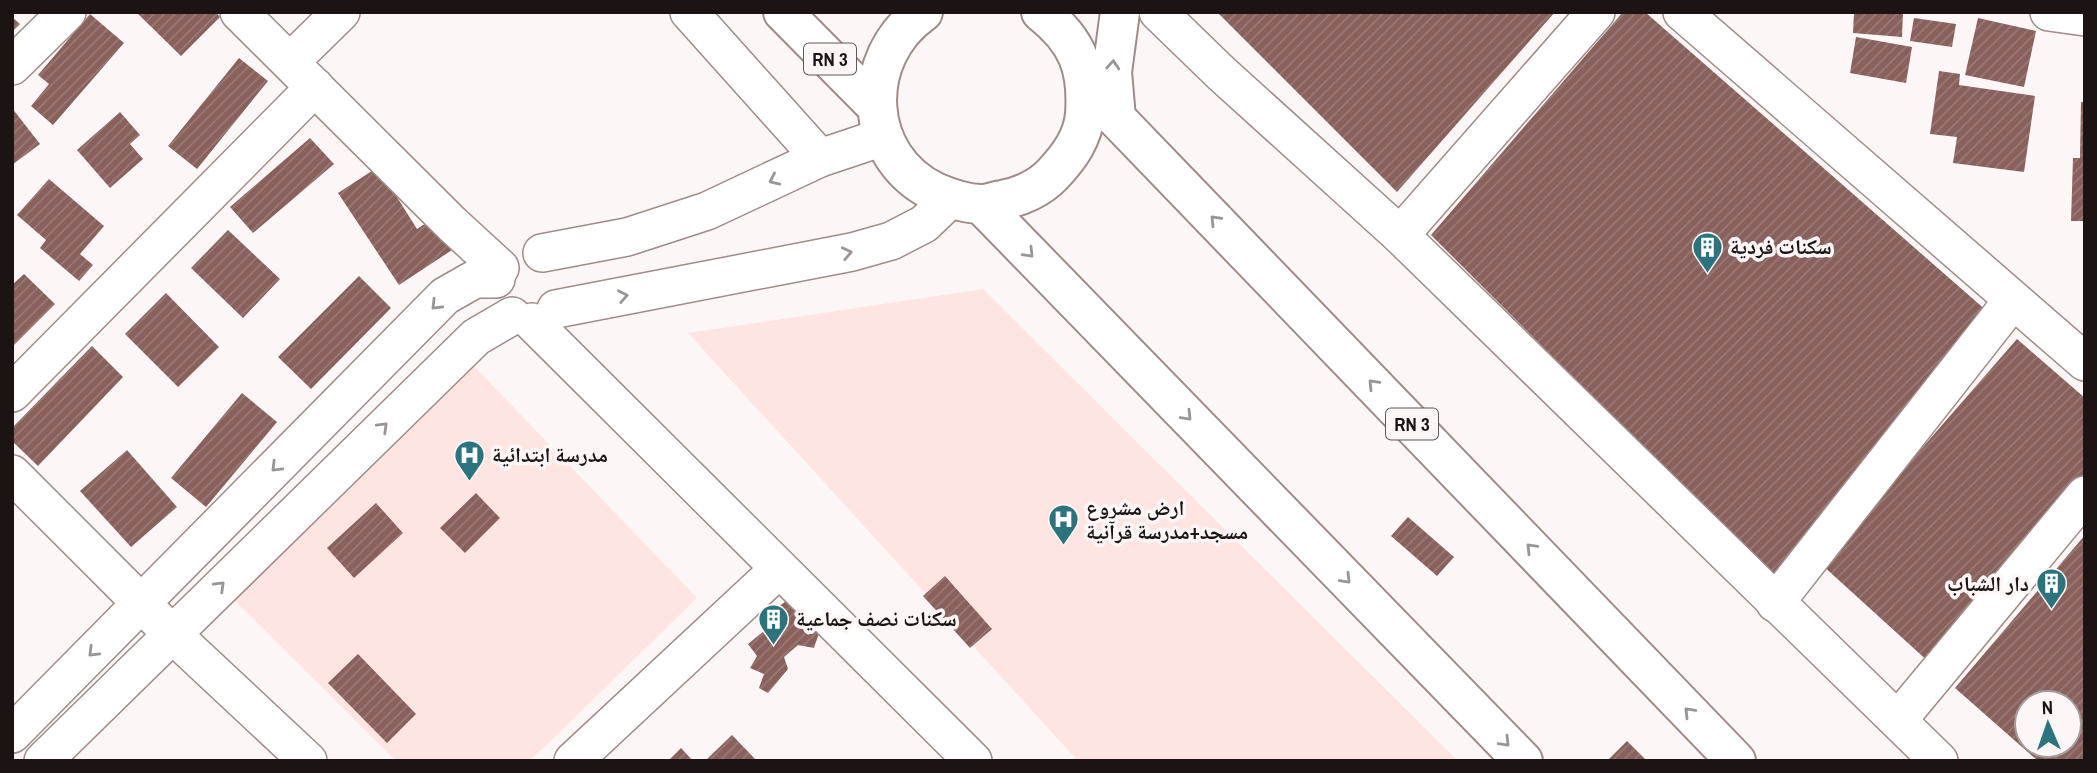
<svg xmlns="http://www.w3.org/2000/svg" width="2097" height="773" font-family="'Archivo Narrow','Noto Naskh Arabic',sans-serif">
<defs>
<pattern id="building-hatch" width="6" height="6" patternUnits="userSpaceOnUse" patternTransform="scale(1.75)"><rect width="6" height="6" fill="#89605b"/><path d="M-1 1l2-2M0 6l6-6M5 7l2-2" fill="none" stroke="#987a77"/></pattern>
</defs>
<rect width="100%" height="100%" fill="#fcf7f6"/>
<g fill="#ffe5e1">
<polygon points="983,289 1458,761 1078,761 688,333"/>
<polygon points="473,365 697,598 530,761 396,761 233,599"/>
</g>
<g fill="url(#building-hatch)" fill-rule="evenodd">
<polygon points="136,12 216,12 220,17 181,56"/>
<polygon points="1217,12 1555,12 1397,192"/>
<polygon points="1623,12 1645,12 1988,312 1777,581 1431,235"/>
<polygon points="1854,12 1903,12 1902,37 1853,33"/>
<polygon points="90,14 124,43 53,125 31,106 49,84 38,75"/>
<polygon points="12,17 20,24 12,32"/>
<polygon points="1914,18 1956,24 1952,47 1910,41"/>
<polygon points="1978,18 2036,31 2024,87 1965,75"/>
<polygon points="1856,37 1912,47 1906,83 1850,73"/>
<polygon points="239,58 268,81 197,169 168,146"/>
<polygon points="1939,71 1960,74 1959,85 2035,96 2024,172 1953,163 1957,137 1930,134"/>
<polygon points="2081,102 2085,102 2085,221 2071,221 2073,158 2080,158"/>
<polygon points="12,108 40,144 12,165"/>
<polygon points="120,112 140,135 130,144 143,159 110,188 77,150"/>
<polygon points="310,138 334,164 253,233 230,207"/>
<polygon points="378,167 417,229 432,219 452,250 399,285 338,193"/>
<polygon points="49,179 104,226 80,254 93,265 79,281 40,248 46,240 17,215"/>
<polygon points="228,230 280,279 243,318 191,268"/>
<polygon points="24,274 55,304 12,347 12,285"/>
<polygon points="359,276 391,308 311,389 278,357"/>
<polygon points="166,293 219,347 178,387 125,334"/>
<polygon points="2017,339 2085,398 2085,482 1931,664 1821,564"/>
<polygon points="92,346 123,377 38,466 12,441 12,428"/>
<polygon points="242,393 277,422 206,507 171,478"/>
<polygon points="127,450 177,507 131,547 80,491"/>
<polygon points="476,493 500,518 465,553 440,528"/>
<polygon points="376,503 403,533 354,578 327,548"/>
<polygon points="1408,517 1454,557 1437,576 1391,536"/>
<path d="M2085 535V761H2038L1955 688ZM2027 703H2069V745H2027Z"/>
<polygon points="945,576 992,629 970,648 923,596"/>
<polygon points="789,599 819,633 814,648 798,645 784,657 788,669 768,693 759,688 764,674 750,668 757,656 748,644 786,613 779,606"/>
<polygon points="358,654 416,714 387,743 328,683"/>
<polygon points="732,735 757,761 705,761"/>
<polygon points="1627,741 1647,761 1609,759"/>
<polygon points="681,748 693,761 668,761"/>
</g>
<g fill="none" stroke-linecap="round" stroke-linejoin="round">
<defs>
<g id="minor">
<polyline points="239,12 452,224 500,268"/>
<polyline points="689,12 820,158"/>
<polyline points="1158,12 1221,73 1400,235 1939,761"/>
<polyline points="1682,12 2085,362"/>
<polyline points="2049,12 2085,17"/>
<polyline points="290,62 341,12"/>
<polyline points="12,66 67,12"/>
<polyline points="1400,235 1596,12"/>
<polyline points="542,253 627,237 707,211 820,158 883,137"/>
<polyline points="556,309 852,252 891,241 924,224 950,199"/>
<polyline points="532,322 973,761"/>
<polyline points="12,393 315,87"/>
<polyline points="12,474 171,633 308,761"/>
<polyline points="1775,603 2013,300"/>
<polyline points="1898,720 2085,495"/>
<polyline points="12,734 445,296 475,279 496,279"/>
<polyline points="43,761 476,337 512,316"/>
<polyline points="573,761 779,569"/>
</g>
<g id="major">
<polyline points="783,12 876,106"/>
<path d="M923 12C858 58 862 157 935 192 949 198 965 204 981 204 988 204 995 201 1002 200 1020 197 1040 188 1053 174 1069 157 1083 138 1085 114 1088 69 1078 41 1041 12"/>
<polyline points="1087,88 1736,761"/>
<polyline points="1116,118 1112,72 1120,12"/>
<polyline points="981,204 1523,761"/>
</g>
</defs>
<use href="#minor" stroke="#a08b88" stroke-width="40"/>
<use href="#major" stroke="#a08b88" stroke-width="42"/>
<use href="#minor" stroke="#fff" stroke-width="37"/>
<use href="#major" stroke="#fff" stroke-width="38"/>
</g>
<defs><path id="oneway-chevron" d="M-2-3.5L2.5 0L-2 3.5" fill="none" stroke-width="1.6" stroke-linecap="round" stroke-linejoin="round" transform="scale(1.75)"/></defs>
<g stroke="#999595">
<use href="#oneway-chevron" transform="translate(1113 65) rotate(-86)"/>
<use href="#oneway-chevron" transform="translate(774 180) rotate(155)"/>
<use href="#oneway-chevron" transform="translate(1215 220) rotate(-134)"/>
<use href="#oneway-chevron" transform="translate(847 253) rotate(-12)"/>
<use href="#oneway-chevron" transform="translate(1029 253) rotate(46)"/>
<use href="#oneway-chevron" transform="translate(623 296) rotate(-11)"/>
<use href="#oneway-chevron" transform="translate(436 305) rotate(135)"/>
<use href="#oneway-chevron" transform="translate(1373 384) rotate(-134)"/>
<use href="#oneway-chevron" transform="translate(1187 416) rotate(46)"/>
<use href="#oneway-chevron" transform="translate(383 427) rotate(-44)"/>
<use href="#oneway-chevron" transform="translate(276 467) rotate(135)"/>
<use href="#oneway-chevron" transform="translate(1531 548) rotate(-134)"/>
<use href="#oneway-chevron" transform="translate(1346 579) rotate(46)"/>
<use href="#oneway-chevron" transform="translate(220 586) rotate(-44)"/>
<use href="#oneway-chevron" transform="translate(93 652) rotate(135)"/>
<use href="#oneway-chevron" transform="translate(1689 712) rotate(-134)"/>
<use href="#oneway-chevron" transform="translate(1505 742) rotate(46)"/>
</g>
<defs>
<symbol id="building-pin" viewBox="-11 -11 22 30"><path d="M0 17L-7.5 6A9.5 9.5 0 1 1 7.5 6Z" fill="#2b737d" stroke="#fcf7f6"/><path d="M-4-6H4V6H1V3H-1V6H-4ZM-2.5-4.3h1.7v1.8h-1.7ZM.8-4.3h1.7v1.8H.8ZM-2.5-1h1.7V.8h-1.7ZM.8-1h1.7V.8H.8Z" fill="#fff"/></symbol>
<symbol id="hospital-pin" viewBox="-11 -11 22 30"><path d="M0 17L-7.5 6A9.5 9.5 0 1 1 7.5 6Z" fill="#2b737d" stroke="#fcf7f6"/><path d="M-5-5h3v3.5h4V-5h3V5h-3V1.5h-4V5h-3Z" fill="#fff"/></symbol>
</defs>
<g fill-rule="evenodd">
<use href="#building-pin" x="1690" y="230" width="35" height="47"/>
<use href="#hospital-pin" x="452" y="438" width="35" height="47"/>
<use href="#hospital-pin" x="1046" y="502" width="35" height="47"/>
<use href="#building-pin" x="2034" y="566" width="35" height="47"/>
<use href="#building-pin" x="756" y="602" width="35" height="47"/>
</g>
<g text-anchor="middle" stroke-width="7" stroke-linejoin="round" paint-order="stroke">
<g fill="#fcf7f6" stroke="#5f5857" stroke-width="2">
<rect x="804" y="43.5" width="52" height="31" rx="5"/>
<rect x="1386" y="408.5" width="52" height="31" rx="5"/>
</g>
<g font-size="19" font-weight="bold" fill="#1c1413">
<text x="830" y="66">RN 3</text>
<text x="1412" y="431">RN 3</text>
</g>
<g font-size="21" font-weight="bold" fill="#1c1413" stroke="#fcf7f6" text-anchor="start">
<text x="1730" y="254">سكنات فردية</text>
<text x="492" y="462">مدرسة ابتدائية</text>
<text x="1086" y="515">ارض مشروع<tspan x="1086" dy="24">مسجد+مدرسة قرآنية</tspan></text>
<text x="2029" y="591" text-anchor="end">دار الشباب</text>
<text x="796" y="626">سكنات نصف جماعية</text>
</g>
</g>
<rect width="2097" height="773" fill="none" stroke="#1c1413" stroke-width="28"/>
<g transform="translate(2048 724) rotate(358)"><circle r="33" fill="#fcf7f6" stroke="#a29c9b" stroke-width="2"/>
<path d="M0-5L12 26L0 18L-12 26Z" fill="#2b737d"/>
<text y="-10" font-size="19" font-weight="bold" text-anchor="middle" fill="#1c1413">N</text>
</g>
</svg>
